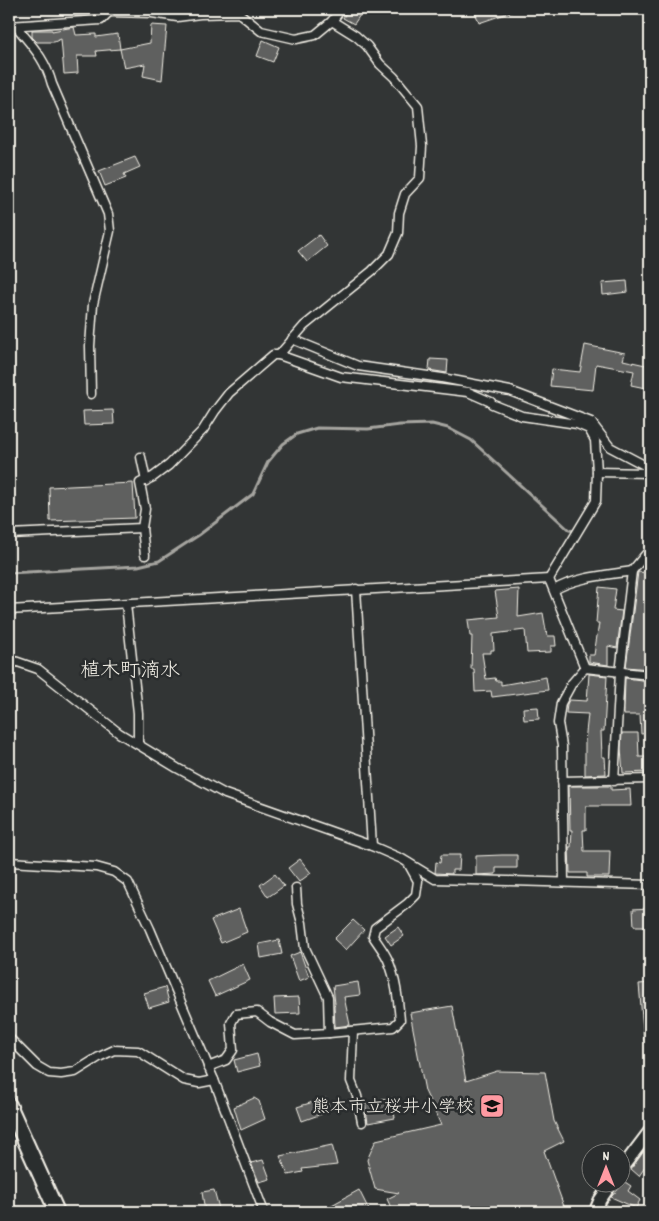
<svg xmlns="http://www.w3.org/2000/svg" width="659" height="1221" font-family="Dekko,'Klee One',sans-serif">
<rect width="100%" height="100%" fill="#323535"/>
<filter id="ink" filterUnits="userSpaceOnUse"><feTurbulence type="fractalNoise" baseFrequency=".02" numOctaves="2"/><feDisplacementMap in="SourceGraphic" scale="10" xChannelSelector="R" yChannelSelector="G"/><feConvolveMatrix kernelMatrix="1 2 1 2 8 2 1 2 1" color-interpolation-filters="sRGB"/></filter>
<g filter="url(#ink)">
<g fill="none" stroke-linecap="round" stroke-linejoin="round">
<polyline stroke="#a6a5a0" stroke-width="3" points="9,573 138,566 159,561 199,535 253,494 268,462 283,444 297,434 317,428 368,429 400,425 432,424 448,428 471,440 569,530 575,531"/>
</g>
<g fill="#5f605f" stroke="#f4f1e8">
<polygon points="75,9 104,9 99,15 75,16"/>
<polygon points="348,9 364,9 354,24 343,18"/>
<polygon points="474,9 517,9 517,10 479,23"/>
<polygon points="151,25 167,26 162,80 143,76 145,64 124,68 120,49 150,43"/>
<polygon points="74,27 76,35 96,34 96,37 118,34 120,49 96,51 97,56 77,56 78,73 64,74 61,39 54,42 37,42 32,37 32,30 52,30 52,31"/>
<polygon points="263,40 279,47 273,62 257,56"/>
<polygon points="135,157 140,167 124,174 126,178 105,186 99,171"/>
<polygon points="319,235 327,246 307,262 298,251"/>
<polygon points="627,281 628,292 603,295 602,283"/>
<polygon points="585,345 625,353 623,360 650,366 650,389 631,385 634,371 596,364 593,390 550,386 552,369 580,372"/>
<polygon points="430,359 448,360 447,373 429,370"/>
<polygon points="113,410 114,424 84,425 83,411"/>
<polygon points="133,483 135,518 50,521 49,487"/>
<polygon points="638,572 650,573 650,669 626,667"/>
<polygon points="599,587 616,589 613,610 622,611 617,648 608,646 608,665 589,662 589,655 594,655 599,623 596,623"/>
<polygon points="519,589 518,617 543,613 547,636 555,636 556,646 551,646 551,652 527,653 525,630 493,634 494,650 491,650 491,653 482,653 486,679 495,678 496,681 501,681 501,685 546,677 548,690 492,697 491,691 475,692 474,669 471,669 472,636 470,636 468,620 499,617 495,591"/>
<polygon points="589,674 607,676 604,731 601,731 602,757 605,757 606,774 585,775 585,742 588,714 566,713 567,704 569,700 587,701"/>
<polygon points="625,678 650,681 650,733 641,734 640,715 624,715"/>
<polygon points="538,707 539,719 524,720 523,708"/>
<polygon points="622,733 638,733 639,757 650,757 650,772 623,773 621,748"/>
<polygon points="569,786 611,786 611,790 630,789 631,806 586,806 586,830 583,830 584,851 610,851 609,877 587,877 587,873 570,873 569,847 571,847 572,830 570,830"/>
<polygon points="441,855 460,855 459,870 452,870 452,874 435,873 436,862 440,863"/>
<polygon points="502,855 517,855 517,868 496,868 496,874 476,875 476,856"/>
<polygon points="300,859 311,873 299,882 288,868"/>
<polygon points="275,874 284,886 268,897 260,885"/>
<polygon points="650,908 650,926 634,926 633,909"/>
<polygon points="239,909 247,932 221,943 211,920"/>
<polygon points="353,920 364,930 346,950 334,939"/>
<polygon points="398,927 404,936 391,945 385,936"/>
<polygon points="279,940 282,954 261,958 259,944"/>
<polygon points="300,952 309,977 299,981 290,956"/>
<polygon points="243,964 250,980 215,996 208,981"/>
<polygon points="358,982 360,995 344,997 350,1025 335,1027 334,1005 335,1004 333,986"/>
<polygon points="650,983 650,1041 644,1041 639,984"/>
<polygon points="165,987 169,1002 149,1008 144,993"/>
<polygon points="299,997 300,1013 275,1014 274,998"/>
<polygon points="452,1006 466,1081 497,1071 545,1072 554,1121 564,1141 544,1151 566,1212 393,1212 387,1199 399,1193 375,1189 367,1160 376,1140 441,1125 425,1091 410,1013"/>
<polygon points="257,1054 260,1066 237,1072 234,1060"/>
<polygon points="254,1098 259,1101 265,1119 241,1130 234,1107"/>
<polygon points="326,1098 330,1111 302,1121 297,1107"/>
<polygon points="392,1098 395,1118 368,1123 365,1103"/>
<polygon points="650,1143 650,1160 639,1176 631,1169"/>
<polygon points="332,1145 337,1165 302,1169 303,1172 288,1175 280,1156"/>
<polygon points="263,1160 270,1179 259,1182 251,1163"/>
<polygon points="625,1182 631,1186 628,1191 640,1200 636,1208 611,1197"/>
<polygon points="214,1190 220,1212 205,1212 202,1192"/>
<polygon points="359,1190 370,1212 319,1212"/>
</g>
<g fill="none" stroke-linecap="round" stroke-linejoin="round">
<defs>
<g id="street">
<polyline points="110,12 152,13 177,17 200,14 239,13 261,31 296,39 315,35 332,21 356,36 367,46 380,64 394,77 418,106 422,146 420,178 405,194 399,213 398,233 389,254 372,271 304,326 279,355"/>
<polyline points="332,21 341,9"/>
<polyline points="9,26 101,20 112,9"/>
<path d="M16 26C32 46 45 58 52 84L108 214 110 231 93 304 90 346 91 394"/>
<polyline points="292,339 358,366 442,378 510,391 591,422 610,447 646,466 650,466"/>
<polyline points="141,457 146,481"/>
<polyline points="597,472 650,473"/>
<polyline points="142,528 145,555"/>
<polyline points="9,534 142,528 145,509 140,483 153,477 169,465 203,430 215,411 229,393 273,355 279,355 341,377 468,392 491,402 492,404 522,416 577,424 589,429 595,440 597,472 596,501 549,579"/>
<polyline points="549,579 585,668 572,683 561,703 558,723 562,746 564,882"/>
<polyline points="356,589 372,846"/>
<path d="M554 590C576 577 607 575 632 571L646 554 650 553"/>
<polyline points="126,604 138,713 138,744"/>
<polyline points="9,610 549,579"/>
<polyline points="9,659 38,669 119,733 177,768 225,794 372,846 402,859 435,879 650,885"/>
<polyline points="585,668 650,675"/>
<polyline points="562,781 650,779"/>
<polyline points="614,781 620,673 632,571"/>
<polyline points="9,862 96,867 114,872 128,882 150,929 214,1080 264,1212"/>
<polyline points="353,1031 351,1081 357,1096 362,1122"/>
<path d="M329 1033 393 1027 400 1020C398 999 396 979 388 960 384 951 378 944 373 936L375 928 407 904 416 895 418 881 408 863"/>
<polyline points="9,1038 37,1066 49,1073 61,1074 75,1072 99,1057 114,1050 138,1051 184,1080 199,1083 214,1080"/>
<polyline points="208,1067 226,1060 233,1050 231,1023 236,1014 257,1012 270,1022 295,1035 329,1033 328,997 305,948 302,923 297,904 296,888"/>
</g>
<g id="secondary">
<polyline points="622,1168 650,1131"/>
<polyline points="595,1212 600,1200 611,1184"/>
</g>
<polyline id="highway" points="9,1105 57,1212"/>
</defs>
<use href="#street" stroke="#f4f1e8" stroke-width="11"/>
<use href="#secondary" stroke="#f4f1e8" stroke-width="15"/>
<use href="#highway" stroke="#f4f1e8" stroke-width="18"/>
<use href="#street" stroke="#2a2d2e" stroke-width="8"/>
<use href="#secondary" stroke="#2a2d2e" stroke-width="11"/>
<use href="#highway" stroke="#2a2d2e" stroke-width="14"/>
</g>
</g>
<defs>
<symbol id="school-square" viewBox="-11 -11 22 22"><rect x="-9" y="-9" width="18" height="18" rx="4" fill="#ff9aa2" stroke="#2a2d2e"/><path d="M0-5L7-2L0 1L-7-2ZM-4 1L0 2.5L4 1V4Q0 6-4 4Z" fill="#111"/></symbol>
</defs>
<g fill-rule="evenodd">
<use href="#school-square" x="478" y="1092" width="28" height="28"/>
</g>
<g text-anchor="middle" stroke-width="5" stroke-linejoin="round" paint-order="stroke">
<g font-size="18" fill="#f4f1e8" stroke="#2a2d2e" text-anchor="end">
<text x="474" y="1112">熊本市立桜井小学校</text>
</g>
<g font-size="20" fill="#f4f1e8" stroke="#2a2d2e">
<text x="130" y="676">植木町滴水</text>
</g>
</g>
<rect width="659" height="1221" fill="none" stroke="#2a2d2e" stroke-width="30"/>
<rect x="15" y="15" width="629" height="1191" fill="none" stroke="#f4f1e8" stroke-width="2" filter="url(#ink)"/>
<g transform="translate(606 1168)"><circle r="24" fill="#2a2d2e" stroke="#7b7b78"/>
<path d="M0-4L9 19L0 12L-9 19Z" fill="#ff9aa2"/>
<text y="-8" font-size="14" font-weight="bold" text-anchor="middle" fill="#f4f1e8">N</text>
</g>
</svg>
